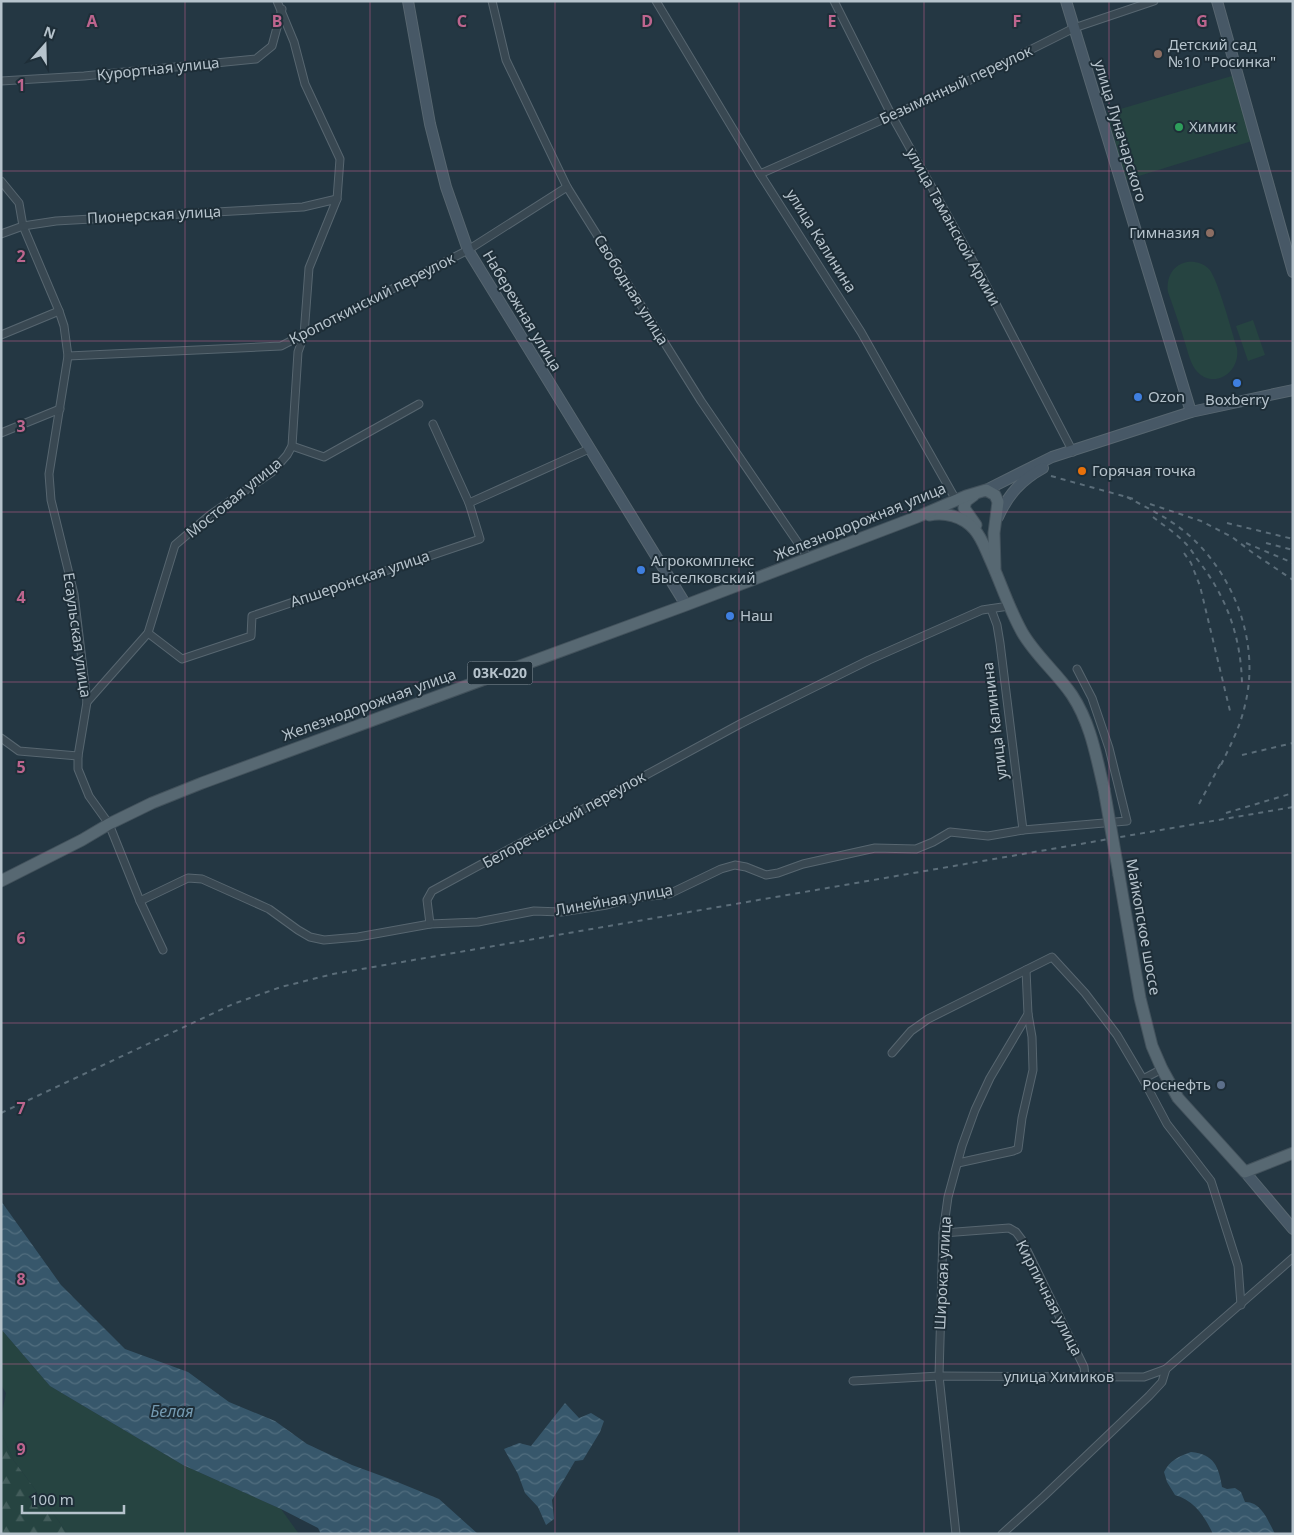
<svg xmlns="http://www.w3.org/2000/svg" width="1294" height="1535" font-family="'Noto Sans',sans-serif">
<defs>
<pattern id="forest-firs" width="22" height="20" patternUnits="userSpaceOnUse" patternTransform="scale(1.25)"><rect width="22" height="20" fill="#264441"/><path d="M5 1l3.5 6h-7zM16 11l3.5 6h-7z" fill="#435d5b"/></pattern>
<pattern id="water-waves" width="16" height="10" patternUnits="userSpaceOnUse" patternTransform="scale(1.25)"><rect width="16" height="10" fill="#37576b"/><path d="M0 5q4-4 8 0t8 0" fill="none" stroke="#526e7f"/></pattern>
</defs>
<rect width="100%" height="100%" fill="#243743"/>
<g fill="#264441">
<polygon points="1235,75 1252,141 1126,180 1107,113"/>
<path d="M1187 262C1195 261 1203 263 1209 269 1218 279 1232 333 1237 348 1241 374 1211 391 1195 369 1190 362 1188 352 1185 343 1180 326 1174 309 1168 292 1166 277 1173 265 1187 262Z"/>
<polygon points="1253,320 1265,355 1248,361 1236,326"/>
<polygon points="1,1329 50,1386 183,1465 281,1509 299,1534 68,1534 14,1461 1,1433 1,1418 6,1393 1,1385"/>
</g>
<polygon fill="url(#forest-firs)" points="1,1433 14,1461 68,1534 1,1534"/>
<g fill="url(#water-waves)">
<polygon points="1,1201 61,1285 125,1349 188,1372 229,1402 275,1421 307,1444 352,1465 390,1479 439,1499 478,1534 321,1534 318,1528 281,1509 183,1465 50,1386 1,1329"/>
<polygon points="565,1403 579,1418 591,1413 604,1421 600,1432 583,1460 575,1461 552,1500 554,1519 546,1525 538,1507 525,1493 518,1474 504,1449 519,1443 531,1446"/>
<path d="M1191 1452C1214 1454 1219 1467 1222 1487L1227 1489 1235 1488 1241 1492 1245 1502C1262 1502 1268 1521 1275 1534H1213C1205 1517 1194 1500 1175 1495L1167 1482 1164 1472C1170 1460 1178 1457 1191 1452Z"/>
</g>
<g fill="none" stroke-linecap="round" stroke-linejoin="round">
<defs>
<g id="street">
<polyline points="492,1 506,60 567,187 701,401 809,559"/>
<polyline points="656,1 760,174 861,332 956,500"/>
<polyline points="834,1 892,116 983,279 1073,452"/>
<polyline points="1,81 84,76 256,59 272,46 282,9"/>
<polyline points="760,174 954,88 1074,28 1154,1"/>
<polyline points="1,181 19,203 23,226 59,311 64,326 68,356 49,474 51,500 74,594 87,702 78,756 78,769 89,796 109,824 140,901 163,950"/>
<polyline points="1,234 23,226 56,221 303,207 337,199"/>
<polyline points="1,335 59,311"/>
<polyline points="68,356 281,346 468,250 567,187"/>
<polyline points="1,433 60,409"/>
<polyline points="292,446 324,457 419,404"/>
<polyline points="469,503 589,449"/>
<polyline points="991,609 997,625 1000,643 1023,830"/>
<polyline points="148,633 182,659 251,636 252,616 480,539 469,503 433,424"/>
<polyline points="87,702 148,633 175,545 210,515 272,472 287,455 292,446 298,352 304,335 309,268 337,199 340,159 305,84 294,42 277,1"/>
<polyline points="1,738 19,751 78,756"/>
<polyline points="140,901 188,878 202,879 269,909 298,930 310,937 324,940 358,937 430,924 478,922 534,911 561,912 607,905 632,898 669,894 721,869 735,865 746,867 766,875 778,873 803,864 875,848 916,849 933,842 950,832 988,836 1023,830 1127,821 1109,748 1092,698 1077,669"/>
<polyline points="430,924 427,900 432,891 740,724 869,660 982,610 1009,606"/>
<polyline points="892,1053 911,1031 928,1019 1052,957 1085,993 1117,1035 1143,1079 1167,1124 1211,1181 1238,1266 1241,1305"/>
<polyline points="1143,1079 1162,1069"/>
<polyline points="958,1163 1013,1151 1018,1149 1022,1118 1033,1070 1032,1037 1028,1014"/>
<polyline points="943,1233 1009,1228 1016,1232 1022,1240 1084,1367 1085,1377"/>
<polyline points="853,1381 939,1376 1144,1377 1166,1369 1293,1258"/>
<polyline points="956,1534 939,1376 943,1233 948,1197 962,1146 975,1110 990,1078 1028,1014 1026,970"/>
<polyline points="1002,1534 1043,1497 1149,1396 1162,1382 1166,1369"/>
</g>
<g id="secondary">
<polyline points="408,1 430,124 446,187 468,250 686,605"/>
<polyline points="1066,1 1191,412"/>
<polyline points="1217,1 1293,272"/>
<polyline points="986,490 1052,457 1191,412 1293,390"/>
<path d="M998 517C1008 495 1021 480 1043 468"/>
<polyline points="1245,1172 1293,1229"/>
</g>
<g id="primary">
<polyline points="974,495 966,501 964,508 976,525"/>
<path d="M929 515C945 512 962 516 974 529 982 538 985 548 990 559 1001 583 1009 609 1022 632 1035 655 1057 673 1072 695 1091 724 1096 756 1104 789"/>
<polyline points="1119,875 1140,998 1152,1046 1162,1069 1178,1098 1245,1172 1293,1153"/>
<polyline points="1,881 82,840 109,824 152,803 202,783 686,605 917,517 966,496 986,490 995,495 998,502 994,533 995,568"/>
</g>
</defs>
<use href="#street" stroke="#576670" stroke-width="9"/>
<use href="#secondary" stroke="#576670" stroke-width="12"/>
<use href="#primary" stroke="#43525c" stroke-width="13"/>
<use href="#street" stroke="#394852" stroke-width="7"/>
<use href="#secondary" stroke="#475866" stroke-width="10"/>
<use href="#primary" stroke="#576872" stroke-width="11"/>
<g stroke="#5b6d79" stroke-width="2" stroke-dasharray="5 5" stroke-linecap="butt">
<polyline points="1051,476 1134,499"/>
<path d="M1127 497C1149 509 1173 520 1192 538 1236 579 1260 645 1245 705 1240 728 1229 748 1219 769"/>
<polyline points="1150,504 1201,521 1232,537 1253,553 1293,580"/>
<path d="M1153 517C1163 525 1174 532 1183 541 1189 546 1193 553 1197 559 1227 597 1241 637 1242 684"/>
<polyline points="1227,523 1293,539"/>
<polyline points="1246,543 1293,563"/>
<polyline points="1266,543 1293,550"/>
<polyline points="1184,553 1191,563 1200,586 1230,711"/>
<polyline points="1242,755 1293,743"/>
<polyline points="1199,804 1221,763"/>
<polyline points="1226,813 1293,793"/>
<polyline points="1,1113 233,1004 281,987 333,974 1293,807"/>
</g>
<defs>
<polyline id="primary-bridge" points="1104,789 1119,875"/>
</defs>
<use href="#primary-bridge" stroke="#43525c" stroke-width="13" stroke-linecap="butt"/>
<use href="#primary-bridge" stroke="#576872" stroke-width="11"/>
</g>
<path fill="none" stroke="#bd658e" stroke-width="1" stroke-opacity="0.55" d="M185 1V1534M370 1V1534M555 1V1534M739 1V1534M924 1V1534M1109 1V1534M1 171H1293M1 341H1293M1 512H1293M1 682H1293M1 853H1293M1 1023H1293M1 1194H1293M1 1364H1293"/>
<g fill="#8d6e63" stroke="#1e2e38" stroke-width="2">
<circle cx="1158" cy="54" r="5"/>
<circle cx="1210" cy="233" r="5"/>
</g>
<circle fill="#2e9e5b" stroke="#1e2e38" stroke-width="2" cx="1179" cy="127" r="5"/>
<g fill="#3f7fe0" stroke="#1e2e38" stroke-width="2">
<circle cx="1237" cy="383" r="5"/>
<circle cx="1138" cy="397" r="5"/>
<circle cx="641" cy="570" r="5"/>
<circle cx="730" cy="616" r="5"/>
</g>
<circle fill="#e8710a" stroke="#1e2e38" stroke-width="2" cx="1082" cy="471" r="5"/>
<circle fill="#5c6f8a" stroke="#1e2e38" stroke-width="2" cx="1221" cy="1085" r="5"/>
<g text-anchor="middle" stroke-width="4" stroke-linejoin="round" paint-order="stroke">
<rect fill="#1e2e38" stroke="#8896a0" stroke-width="1" x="467.5" y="661.5" width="65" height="23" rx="4"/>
<g font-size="14" font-weight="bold" fill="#b6c3cc">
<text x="500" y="678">03К-020</text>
</g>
<g font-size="15" fill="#b6c3cc" stroke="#1e2e38" text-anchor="start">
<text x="1168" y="50">Детский сад<tspan x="1168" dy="17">№10 "Росинка"</tspan></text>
<text x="1189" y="132">Химик</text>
<text x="1200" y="238" text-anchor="end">Гимназия</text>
<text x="1148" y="402">Ozon</text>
<text x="1237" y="405" text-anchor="middle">Boxberry</text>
<text x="1092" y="476">Горячая точка</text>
<text x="651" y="566">Агрокомплекс<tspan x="651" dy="17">Выселковский</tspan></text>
<text x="740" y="621">Наш</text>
<text x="1211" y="1090" text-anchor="end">Роснефть</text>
</g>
<g font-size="15" fill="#b6c3cc" stroke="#1e2e38">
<text transform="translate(158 69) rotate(-6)" y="5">Курортная улица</text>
<text transform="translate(956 85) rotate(-25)" y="5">Безымянный переулок</text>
<text transform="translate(1120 131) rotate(73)" y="5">улица Луначарского</text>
<text transform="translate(154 215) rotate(-3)" y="5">Пионерская улица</text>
<text transform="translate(953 227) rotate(61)" y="5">улица Таманской Армии</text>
<text transform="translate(821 241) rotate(58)" y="5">улица Калинина</text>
<text transform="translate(631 290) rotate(58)" y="5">Свободная улица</text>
<text transform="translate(372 299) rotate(-27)" y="5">Кропоткинский переулок</text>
<text transform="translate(522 311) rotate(59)" y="5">Набережная улица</text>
<text transform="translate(234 498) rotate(-39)" y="5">Мостовая улица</text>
<text transform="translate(860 522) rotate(-22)" y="5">Железнодорожная улица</text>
<text transform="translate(360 579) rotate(-19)" y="5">Апшеронская улица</text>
<text transform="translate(77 635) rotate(82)" y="5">Есаульская улица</text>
<text transform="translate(369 705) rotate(-20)" y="5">Железнодорожная улица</text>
<text transform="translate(995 721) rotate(-97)" y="5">улица Калинина</text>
<text transform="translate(564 820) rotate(-29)" y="5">Белореченский переулок</text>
<text transform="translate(614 900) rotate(-10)" y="5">Линейная улица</text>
<text transform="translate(1143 927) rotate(80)" y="5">Майкопское шоссе</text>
<text transform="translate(943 1273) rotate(-87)" y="5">Широкая улица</text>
<text transform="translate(1049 1298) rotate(63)" y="5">Кирпичная улица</text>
<text x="1059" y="1382">улица Химиков</text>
</g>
<g font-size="16" font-style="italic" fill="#749ab1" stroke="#1e2e38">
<text x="172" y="1417">Белая</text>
</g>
</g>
<g font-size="16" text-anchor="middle" font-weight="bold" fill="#bd658e" stroke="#1e2e38" stroke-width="4" stroke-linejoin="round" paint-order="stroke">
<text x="92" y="27">A</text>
<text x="277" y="27">B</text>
<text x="462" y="27">C</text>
<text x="647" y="27">D</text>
<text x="832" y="27">E</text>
<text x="1017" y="27">F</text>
<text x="1202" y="27">G</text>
<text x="21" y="91">1</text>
<text x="21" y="262">2</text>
<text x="21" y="432">3</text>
<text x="21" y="603">4</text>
<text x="21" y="773">5</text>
<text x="21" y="944">6</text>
<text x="21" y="1114">7</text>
<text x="21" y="1285">8</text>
<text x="21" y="1455">9</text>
</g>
<rect width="1294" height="1535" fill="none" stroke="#b6c3cc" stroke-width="5"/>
<g transform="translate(45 45) rotate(20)" stroke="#1e2e38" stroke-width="4" paint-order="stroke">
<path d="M0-4L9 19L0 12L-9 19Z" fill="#b6c3cc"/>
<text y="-8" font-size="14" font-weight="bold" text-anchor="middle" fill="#b6c3cc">N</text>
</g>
<path d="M22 1505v8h102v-8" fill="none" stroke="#b6c3cc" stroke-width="2.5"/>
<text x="30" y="1505" font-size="15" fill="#b6c3cc" stroke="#1e2e38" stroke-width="4" paint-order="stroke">100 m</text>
</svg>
